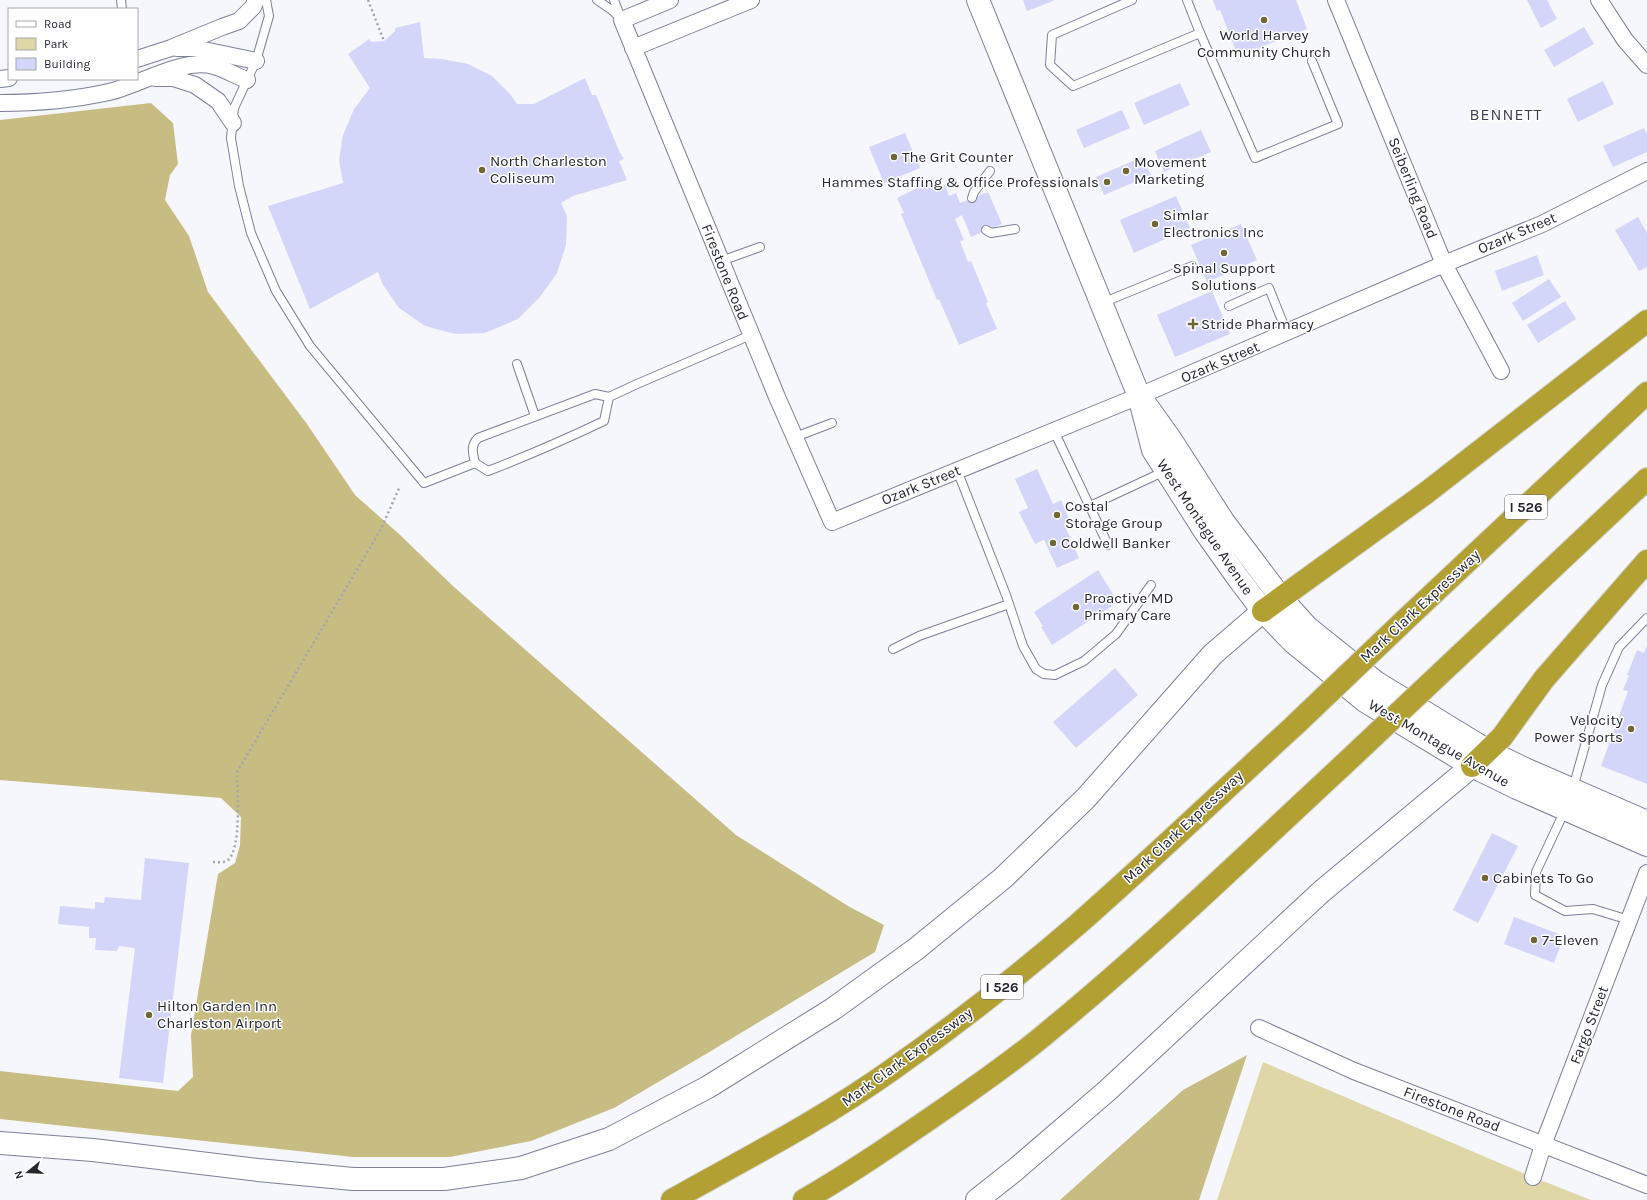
<svg xmlns="http://www.w3.org/2000/svg" width="1647" height="1200" font-family="Karla,sans-serif">
<rect width="100%" height="100%" fill="#f6f7fc"/>
<polygon fill="#dfd7a8" points="1263,1062 1523,1173 1591,1200 1217,1200"/>
<g fill="#c7bc82">
<polygon points="151,103 173,123 178,164 170,175 165,200 189,236 208,292 307,424 355,495 399,534 454,587 736,835 848,906 884,925 875,952 706,1054 614,1108 531,1141 450,1157 353,1157 0,1119 0,1071 178,1091 193,1077 191,1035 218,874 235,863 240,845 241,817 221,798 0,780 0,120"/>
<polygon points="1247,1055 1199,1200 1060,1200 1183,1090"/>
</g>
<g fill="#d3d6f8">
<polygon points="1023,0 1053,0 1053,1 1027,11"/>
<polygon points="1213,0 1296,0 1307,29 1238,56 1220,10 1217,11"/>
<polygon points="1527,0 1547,0 1557,19 1541,28"/>
<polygon points="420,22 424,58 442,59 468,64 492,76 511,95 517,104 534,104 585,78 592,95 596,95 620,153 624,159 619,161 627,180 573,196 561,203 567,216 566,245 557,273 540,297 518,319 485,333 455,334 425,326 399,308 383,285 378,272 310,309 268,206 343,183 339,160 343,135 354,109 370,88 348,54 369,39 371,42 384,41 395,31 395,28"/>
<polygon points="1584,27 1594,44 1554,67 1544,50"/>
<polygon points="1603,81 1614,104 1578,122 1567,99"/>
<polygon points="1180,83 1190,105 1144,125 1134,103"/>
<polygon points="1122,110 1130,128 1084,148 1076,130"/>
<polygon points="1644,128 1647,135 1647,152 1613,167 1603,146"/>
<polygon points="1201,130 1211,152 1164,172 1155,151"/>
<polygon points="905,133 920,168 884,183 869,147"/>
<polygon points="1142,157 1151,175 1104,195 1096,177"/>
<polygon points="933,178 938,188 945,185 949,196 956,193 960,203 988,192 1002,224 971,237 962,215 955,219 964,240 960,241 968,262 971,261 988,302 986,303 997,329 959,345 939,299 937,300 901,214 904,213 897,198 917,188 916,185"/>
<polygon points="1176,196 1190,228 1134,253 1120,220"/>
<polygon points="1638,217 1647,233 1647,267 1639,271 1615,230"/>
<polygon points="1241,224 1257,260 1207,282 1191,245"/>
<polygon points="1537,255 1544,275 1502,291 1495,271"/>
<polygon points="1549,279 1561,297 1523,321 1512,303"/>
<polygon points="1212,291 1230,334 1175,357 1157,315"/>
<polygon points="1565,301 1576,319 1538,343 1527,325"/>
<polygon points="1037,469 1053,504 1061,500 1070,521 1064,524 1079,558 1057,568 1044,540 1035,544 1019,512 1028,508 1015,479"/>
<polygon points="1098,570 1118,602 1052,645 1041,627 1043,626 1034,612"/>
<polygon points="1647,645 1647,784 1601,766 1628,691 1623,690 1629,675 1627,675 1637,650 1644,653"/>
<polygon points="1115,668 1138,695 1076,748 1053,722"/>
<polygon points="1492,833 1518,846 1478,923 1453,910"/>
<polygon points="145,858 189,863 163,1083 119,1078 135,948 119,946 117,951 95,950 96,938 89,938 89,927 58,924 60,906 95,909 95,902 104,903 105,897 141,900"/>
<polygon points="1514,917 1564,936 1554,963 1504,944"/>
</g>
<g fill="none" stroke-linecap="round" stroke-linejoin="round">
<defs>
<g id="service">
<polyline points="121,0 122,9"/>
<path d="M266 0 269 16 256 61 234 108 231 138 239 186 251 233 276 291 310 346 424 483 475 463 488 471C527 456 566 439 604 421L609 397 637 384 751 335"/>
<polyline points="597,0 613,11 622,20"/>
<polyline points="614,0 620,16"/>
<polyline points="1132,0 1052,35 1050,65 1073,86 1200,33 1255,158 1338,124 1312,61"/>
<polyline points="1187,0 1200,33"/>
<polyline points="972,198 974,192 990,171"/>
<polyline points="986,230 991,233 1015,229"/>
<polyline points="721,261 760,247"/>
<polyline points="1102,303 1192,266"/>
<polyline points="1229,306 1269,288 1287,333"/>
<polyline points="517,364 535,416"/>
<polyline points="1054,431 1108,545"/>
<polyline points="795,437 832,423"/>
<path d="M475 463C473 453 470 446 478 438L595 394 609 397"/>
<polyline points="957,470 1006,595 1023,646 1036,669 1044,674 1055,675 1084,661 1116,634 1151,585"/>
<polyline points="1090,506 1165,471"/>
<polyline points="893,649 919,636 1009,604"/>
<polyline points="1573,788 1602,685 1619,647 1647,618"/>
<polyline points="1565,810 1536,872 1535,895 1565,911 1593,909 1629,920"/>
</g>
<g id="minor">
<polyline points="670,0 622,20 777,397 832,522 1139,396 1444,264 1542,224 1647,171"/>
<polyline points="1336,0 1444,264 1501,371"/>
<polyline points="1599,0 1625,40 1647,65"/>
<polyline points="177,48 194,48 256,61"/>
<polyline points="633,48 751,0"/>
<polyline points="137,59 171,48 222,27 239,21 253,7 256,0"/>
<polyline points="155,78 173,78 195,85 218,101 233,123"/>
<polyline points="0,79 9,78"/>
<path d="M0 103C37 103 73 100 109 92 140 85 182 57 214 66 225 69 236 76 247 80"/>
<polyline points="1259,1028 1354,1071 1647,1185"/>
<polyline points="1533,1177 1543,1145 1647,873"/>
</g>
<g id="secondary">
<polyline points="978,0 1139,396 1153,450 1206,533 1238,578 1263,611 1293,642 1365,701 1472,766 1517,788 1647,845"/>
<polyline points="1146,405 1171,440 1223,521 1281,598 1307,627 1377,683 1488,751 1525,769 1647,822"/>
<polyline points="0,1143 93,1150 258,1170 353,1179 444,1179 521,1168 609,1139 708,1087 833,1009 916,949 1003,878 1086,798 1213,654 1263,611"/>
<polyline points="977,1200 1015,1170 1108,1090 1321,892 1472,766"/>
</g>
<g id="motorway">
<polyline points="1263,611 1426,493 1647,321"/>
<polyline points="1405,620 1647,393"/>
<polyline points="1459,656 1647,479"/>
<polyline points="1472,766 1502,737 1544,679 1647,561"/>
<path d="M672 1200C747 1158 823 1119 893 1069 957 1024 1018 976 1077 925 1151 860 1222 792 1295 725"/>
<path d="M804 1200C851 1173 896 1142 941 1111 977 1086 1015 1060 1049 1031 1150 948 1244 857 1340 768"/>
</g>
</defs>
<use href="#service" stroke="#7d7f98" stroke-width="10"/>
<use href="#minor" stroke="#7d7f98" stroke-width="18"/>
<use href="#secondary" stroke="#7d7f98" stroke-width="24"/>
<use href="#motorway" stroke="#d3d4d6" stroke-width="24"/>
<g stroke="#a4a5ac" stroke-width="2.5" stroke-dasharray="2 3" stroke-linecap="butt">
<polyline points="368,0 384,41"/>
<path d="M213 862C218 862 224 863 228 860 242 848 237 790 237 772L381 529 400 486"/>
</g>
<use href="#service" stroke="#fff" stroke-width="8"/>
<use href="#minor" stroke="#fff" stroke-width="16"/>
<use href="#secondary" stroke="#fff" stroke-width="22"/>
<use href="#motorway" stroke="#b2a033" stroke-width="22"/>
<defs>
<g id="motorway-bridge">
<polyline points="1295,725 1405,620"/>
<polyline points="1340,768 1459,656"/>
</g>
</defs>
<use href="#motorway-bridge" stroke="#d3d4d6" stroke-width="24" stroke-linecap="butt"/>
<use href="#motorway-bridge" stroke="#b2a033" stroke-width="22"/>
</g>
<g fill="#706734" stroke="#fff" stroke-width="1.5">
<circle cx="1264" cy="20" r="4"/>
<circle cx="894" cy="157" r="4"/>
<circle cx="482" cy="170" r="4"/>
<circle cx="1126" cy="171" r="4"/>
<circle cx="1107" cy="182" r="4"/>
<circle cx="1155" cy="224" r="4"/>
<circle cx="1224" cy="253" r="4"/>
<path d="M1191 318h4v4h4v4h-4v4h-4v-4h-4v-4h4z"/>
<circle cx="1057" cy="515" r="4"/>
<circle cx="1053" cy="543" r="4"/>
<circle cx="1076" cy="607" r="4"/>
<circle cx="1631" cy="729" r="4"/>
<circle cx="1485" cy="878" r="4"/>
<circle cx="1534" cy="940" r="4"/>
<circle cx="149" cy="1015" r="4"/>
</g>
<g text-anchor="middle" stroke-width="3" stroke-linejoin="round" paint-order="stroke">
<g fill="#fff" stroke="#66676e" stroke-width="1">
<rect x="1505" y="495" width="42" height="24" rx="3"/>
<rect x="981" y="975" width="42" height="24" rx="3"/>
</g>
<g font-size="14" font-weight="bold" fill="#252630">
<text x="1526" y="512">I 526</text>
<text x="1002" y="992">I 526</text>
</g>
<g font-size="15" fill="#252630" stroke="#fff" text-anchor="start">
<text x="1264" y="40" text-anchor="middle">World Harvey<tspan x="1264" dy="17">Community Church</tspan></text>
<text x="902" y="162">The Grit Counter</text>
<text x="490" y="166">North Charleston<tspan x="490" dy="17">Coliseum</tspan></text>
<text x="1134" y="167">Movement<tspan x="1134" dy="17">Marketing</tspan></text>
<text x="1099" y="187" text-anchor="end">Hammes Staffing &amp; Office Professionals</text>
<text x="1163" y="220">Simlar<tspan x="1163" dy="17">Electronics Inc</tspan></text>
<text x="1224" y="273" text-anchor="middle">Spinal Support<tspan x="1224" dy="17">Solutions</tspan></text>
<text x="1201" y="329">Stride Pharmacy</text>
<text x="1065" y="511">Costal<tspan x="1065" dy="17">Storage Group</tspan></text>
<text x="1061" y="548">Coldwell Banker</text>
<text x="1084" y="603">Proactive MD<tspan x="1084" dy="17">Primary Care</tspan></text>
<text x="1623" y="725" text-anchor="end">Velocity<tspan x="1623" dy="17">Power Sports</tspan></text>
<text x="1493" y="883">Cabinets To Go</text>
<text x="1542" y="945">7-Eleven</text>
<text x="157" y="1011">Hilton Garden Inn<tspan x="157" dy="17">Charleston Airport</tspan></text>
</g>
<g font-size="15" fill="#252630" stroke="#fff">
<text transform="translate(1413 188) rotate(68)" y="5">Seiberling Road</text>
<text transform="translate(1517 233) rotate(-23)" y="5">Ozark Street</text>
<text transform="translate(725 272) rotate(68)" y="5">Firestone Road</text>
<text transform="translate(1220 362) rotate(-23)" y="5">Ozark Street</text>
<text transform="translate(921 485) rotate(-22)" y="5">Ozark Street</text>
<text transform="translate(1205 527) rotate(56)" y="5">West Montague Avenue</text>
<text transform="translate(1420 606) rotate(-43)" y="5">Mark Clark Expressway</text>
<text transform="translate(1439 743) rotate(30)" y="5">West Montague Avenue</text>
<text transform="translate(1183 827) rotate(-43)" y="5">Mark Clark Expressway</text>
<text transform="translate(1589 1025) rotate(-69)" y="5">Fargo Street</text>
<text transform="translate(907 1057) rotate(-36)" y="5">Mark Clark Expressway</text>
<text transform="translate(1452 1109) rotate(21)" y="5">Firestone Road</text>
</g>
<g font-size="16" letter-spacing="1" fill="#3d3f55" stroke="#fff">
<text x="1506" y="120">BENNETT</text>
</g>
</g>
<rect x="8" y="8" width="130" height="72" fill="#ffffff" stroke="#a8a8ac"/>
<rect x="16" y="21" width="20" height="6" fill="#ffffff" stroke="#a8a8ac"/>
<text x="44" y="28" font-size="12" fill="#252630">Road</text>
<rect x="16" y="38" width="20" height="12" fill="#dfd7a8" stroke="#a8a8ac"/>
<text x="44" y="48" font-size="12" fill="#252630">Park</text>
<rect x="16" y="58" width="20" height="12" fill="#d3d6f8" stroke="#a8a8ac"/>
<text x="44" y="68" font-size="12" fill="#252630">Building</text>
<g transform="translate(28 1172) rotate(252)" stroke="#ffffff" stroke-width="3" paint-order="stroke">
<path d="M0-3L7 15L0 10L-7 15Z" fill="#252630"/>
<text y="-6" font-size="11" font-weight="bold" text-anchor="middle" fill="#252630">N</text>
</g>
</svg>
